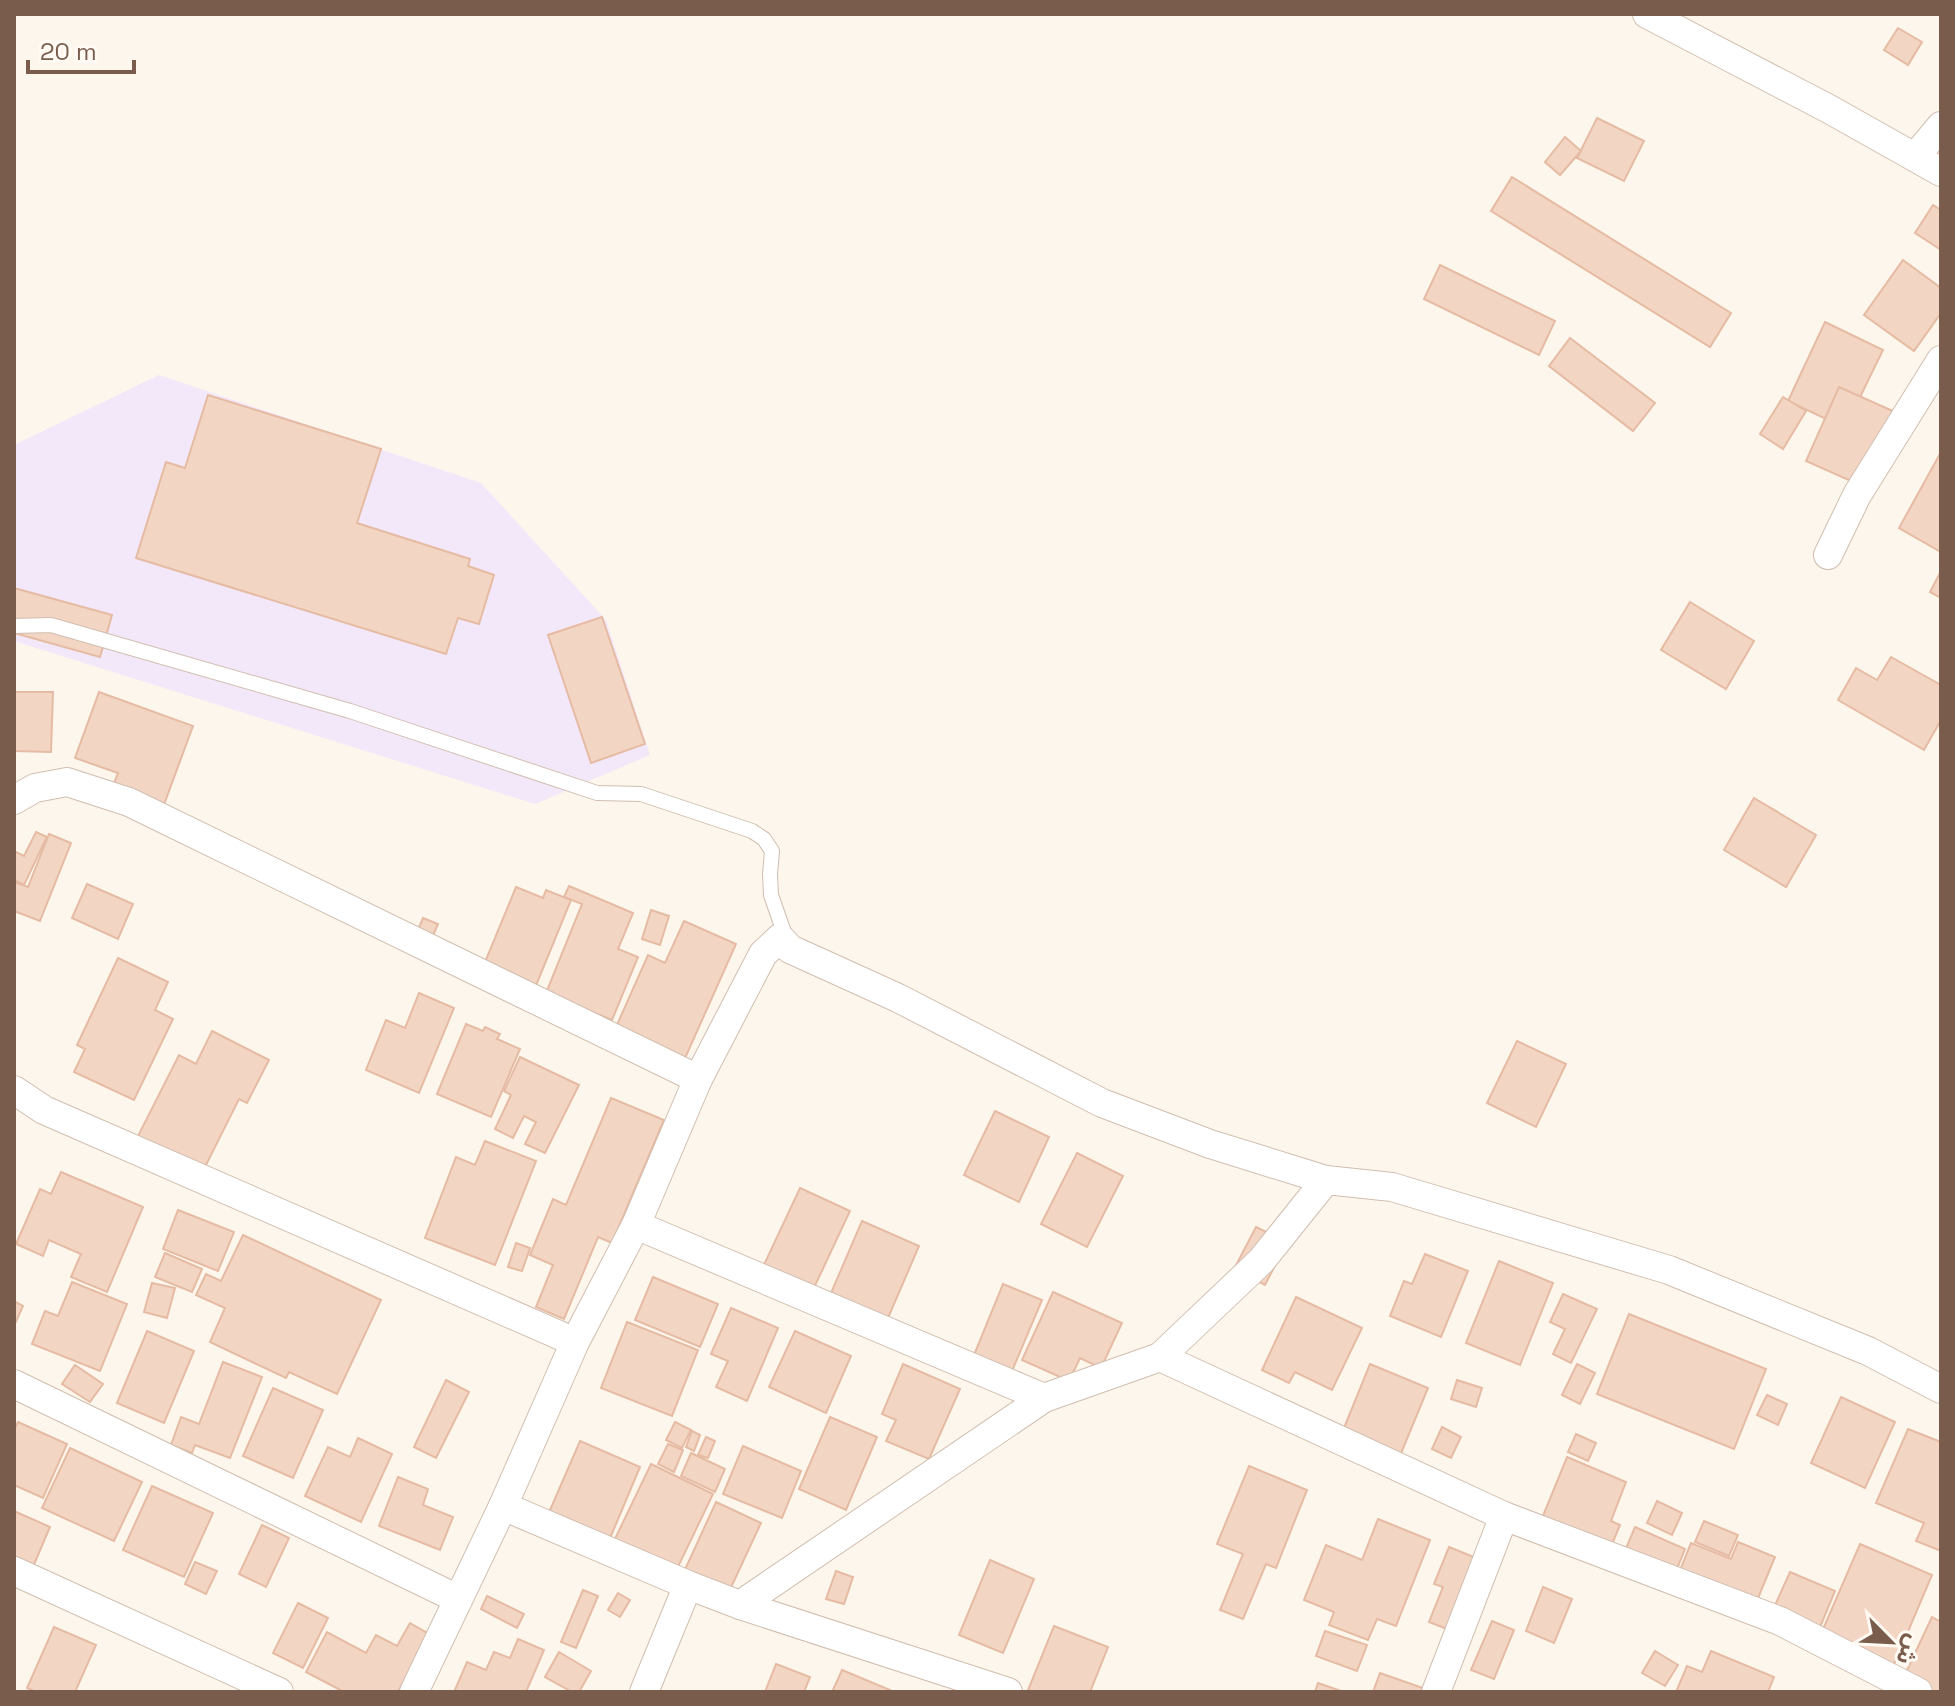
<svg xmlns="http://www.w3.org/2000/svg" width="1955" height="1706" font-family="'Space Grotesk','Noto Sans Arabic',sans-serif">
<rect width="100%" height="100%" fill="#fdf6ec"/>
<polygon fill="#f3e8fa" points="159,375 481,483 606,620 650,755 535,804 14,641 14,445"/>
<g fill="#f3d5c3" stroke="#e6bba3" stroke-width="2">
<polygon points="1898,28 1922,42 1908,65 1884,50"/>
<polygon points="1597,118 1644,141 1624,181 1577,158"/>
<polygon points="1565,137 1581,151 1560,175 1545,162"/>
<polygon points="1512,177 1731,313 1710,347 1491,211"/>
<polygon points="1933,205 1941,210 1941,250 1915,233"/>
<polygon points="1903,260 1941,288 1941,313 1914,351 1864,315"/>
<polygon points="1440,265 1555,321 1539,355 1424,299"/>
<polygon points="1825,322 1883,350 1845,428 1788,401"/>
<polygon points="1570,338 1655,403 1633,431 1549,366"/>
<polygon points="1839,387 1904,416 1871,490 1806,461"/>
<polygon points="208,395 381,449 357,523 470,559 468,566 494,575 479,624 458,618 446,654 136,558 166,462 185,468"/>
<polygon points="1783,397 1806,411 1783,449 1760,434"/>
<polygon points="1941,452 1941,552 1899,528"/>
<polygon points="1941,571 1941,598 1930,592"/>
<polygon points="14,588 112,615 100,657 14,633"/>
<polygon points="1690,602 1754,641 1726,689 1661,650"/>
<polygon points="602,617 645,744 591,763 548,635"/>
<polygon points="1891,657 1941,685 1941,720 1924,750 1838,700 1856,668 1877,680"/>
<polygon points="14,692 53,692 51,752 14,751"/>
<polygon points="99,692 193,726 159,818 108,799 118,773 75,758"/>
<polygon points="1754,798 1816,835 1786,887 1724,850"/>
<polygon points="36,832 47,837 24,885 14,880 14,851 24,856"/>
<polygon points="49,834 71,843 40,921 14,911 14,882 28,887"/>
<polygon points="87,884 133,904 118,939 72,918"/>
<polygon points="569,886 633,913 618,949 638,957 612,1020 546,993 582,904 564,897"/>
<polygon points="516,887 543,898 546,890 571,900 535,988 483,967"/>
<polygon points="651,910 669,916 660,945 642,939"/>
<polygon points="423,918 438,924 429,945 414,939"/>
<polygon points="684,921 736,944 682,1065 613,1034 648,955 665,963"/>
<polygon points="118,958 168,982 155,1010 173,1019 134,1100 74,1072 85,1049 77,1045"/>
<polygon points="419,993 454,1008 419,1093 366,1070 386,1020 405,1028"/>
<polygon points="466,1024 483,1031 485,1027 500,1034 497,1039 520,1049 491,1117 437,1094"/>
<polygon points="212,1031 269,1060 247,1103 239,1099 204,1169 138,1136 179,1055 196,1064"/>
<polygon points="1517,1041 1566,1064 1536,1127 1487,1103"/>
<polygon points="520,1057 579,1085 545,1153 525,1144 536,1122 524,1116 513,1138 495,1129 511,1095 504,1091"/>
<polygon points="611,1098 664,1120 612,1243 598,1237 564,1319 536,1307 553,1265 530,1255 553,1199 566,1205"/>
<polygon points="995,1111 1049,1137 1019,1202 964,1175"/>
<polygon points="485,1141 536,1161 495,1265 425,1238 456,1157 475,1165"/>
<polygon points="1077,1153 1123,1176 1087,1247 1041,1224"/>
<polygon points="61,1172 143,1207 107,1292 71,1277 81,1254 49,1240 43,1256 16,1244 40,1189 51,1194"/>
<polygon points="800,1188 850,1211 812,1292 762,1269"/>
<polygon points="178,1210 234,1232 218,1271 163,1249"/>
<polygon points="862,1221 919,1246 888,1318 831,1293"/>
<polygon points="1256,1227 1287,1242 1265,1285 1234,1269"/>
<polygon points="243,1235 381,1300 337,1394 289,1372 286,1378 210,1342 225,1308 196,1295 206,1274 221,1281"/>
<polygon points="516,1243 530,1248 522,1271 508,1267"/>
<polygon points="165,1253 202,1269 192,1292 155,1277"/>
<polygon points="1425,1254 1468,1271 1441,1337 1390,1316 1404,1281 1412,1284"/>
<polygon points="1499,1261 1553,1283 1520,1365 1466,1343"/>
<polygon points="653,1277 718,1304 700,1347 635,1320"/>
<polygon points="72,1282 127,1304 100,1371 32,1344 45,1311 58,1316"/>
<polygon points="152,1283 175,1288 167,1318 144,1312"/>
<polygon points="1003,1284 1042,1300 1012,1371 974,1355"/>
<polygon points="1053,1292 1122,1323 1101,1368 1080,1358 1069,1381 1022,1360"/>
<polygon points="1563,1294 1597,1309 1571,1363 1553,1354 1565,1329 1550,1322"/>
<polygon points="1296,1297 1362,1328 1332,1390 1295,1372 1289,1383 1262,1370"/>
<polygon points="14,1301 23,1306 14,1326"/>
<polygon points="731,1308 778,1328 747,1401 716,1387 728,1361 711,1354"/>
<polygon points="1629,1314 1766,1369 1734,1449 1597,1394"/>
<polygon points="627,1322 698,1350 672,1416 601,1388"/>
<polygon points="147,1331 194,1351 164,1423 117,1403"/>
<polygon points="795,1331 851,1356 826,1413 769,1387"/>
<polygon points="223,1362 262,1377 230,1458 195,1445 192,1453 171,1445 181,1417 199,1424"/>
<polygon points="903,1364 960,1389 929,1459 886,1441 896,1420 882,1414"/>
<polygon points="1370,1364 1428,1388 1395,1468 1337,1445"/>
<polygon points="1577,1364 1595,1373 1580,1404 1562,1395"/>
<polygon points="75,1365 103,1384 90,1402 62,1384"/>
<polygon points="446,1380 469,1392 436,1458 414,1447"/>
<polygon points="1457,1380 1482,1388 1476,1407 1451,1399"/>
<polygon points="273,1388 323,1410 293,1478 243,1456"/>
<polygon points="1767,1395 1787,1404 1778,1425 1757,1415"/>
<polygon points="1841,1397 1895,1422 1865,1488 1811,1463"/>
<polygon points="830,1417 877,1437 846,1510 799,1489"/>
<polygon points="18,1422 67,1444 43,1498 14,1485 14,1430"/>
<polygon points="675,1422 691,1430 682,1448 666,1440"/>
<polygon points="1442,1427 1461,1437 1451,1458 1432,1449"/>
<polygon points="1908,1429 1941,1442 1941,1551 1916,1541 1924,1523 1876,1503"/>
<polygon points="692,1431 700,1435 694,1451 686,1447"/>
<polygon points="1576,1434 1596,1443 1588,1461 1568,1452"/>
<polygon points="706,1437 715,1441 708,1458 698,1455"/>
<polygon points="358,1438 392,1454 361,1522 305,1496 328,1447 350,1457"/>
<polygon points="580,1441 640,1467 608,1543 547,1517"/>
<polygon points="668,1444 683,1450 674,1472 658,1464"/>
<polygon points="743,1446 801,1471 782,1518 723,1494"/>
<polygon points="70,1448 142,1482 114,1541 42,1508"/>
<polygon points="691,1453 725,1469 715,1492 681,1476"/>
<polygon points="1567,1457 1626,1482 1611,1521 1620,1525 1605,1561 1536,1533"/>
<polygon points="651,1464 713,1494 676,1571 614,1541"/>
<polygon points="1249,1466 1307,1490 1276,1568 1266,1564 1243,1619 1220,1610 1243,1554 1217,1544"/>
<polygon points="398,1477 428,1489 423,1505 453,1517 440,1550 379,1526"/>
<polygon points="152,1486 213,1513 184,1577 123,1550"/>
<polygon points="1657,1501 1682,1513 1672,1535 1647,1523"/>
<polygon points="716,1502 761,1523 728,1594 683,1574"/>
<polygon points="14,1511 50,1527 30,1574 14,1567"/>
<polygon points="1378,1519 1430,1540 1396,1626 1377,1619 1368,1640 1329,1625 1334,1612 1304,1600 1326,1545 1362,1560"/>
<polygon points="1704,1521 1738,1535 1729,1556 1695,1542"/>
<polygon points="262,1525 289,1538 266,1587 239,1574"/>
<polygon points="1635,1527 1685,1549 1670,1586 1619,1565"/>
<polygon points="1738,1542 1775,1557 1749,1620 1673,1588 1691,1543 1731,1559"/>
<polygon points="1860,1544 1932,1575 1890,1674 1817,1643"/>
<polygon points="1449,1547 1496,1566 1467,1637 1429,1622 1443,1587 1434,1584"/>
<polygon points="990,1560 1034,1579 1003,1653 959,1635"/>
<polygon points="195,1562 217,1571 206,1594 185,1584"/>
<polygon points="836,1571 853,1577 844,1604 826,1599"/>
<polygon points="1790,1572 1835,1591 1818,1632 1772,1612"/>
<polygon points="1543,1587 1572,1599 1554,1643 1526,1631"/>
<polygon points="583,1590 598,1596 576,1648 561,1642"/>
<polygon points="618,1593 630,1600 620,1617 608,1610"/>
<polygon points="487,1596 524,1614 517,1628 481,1609"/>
<polygon points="298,1603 328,1618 303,1668 273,1653"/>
<polygon points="1932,1617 1941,1622 1941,1692 1916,1692 1900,1685"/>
<polygon points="1492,1621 1514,1630 1494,1679 1471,1670"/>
<polygon points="410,1623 429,1634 398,1692 344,1692 306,1672 327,1632 366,1653 376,1635 397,1646"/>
<polygon points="1054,1626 1108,1647 1090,1692 1035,1692 1028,1690"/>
<polygon points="54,1627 96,1645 75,1692 36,1692 27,1688"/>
<polygon points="1325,1631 1367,1645 1357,1671 1316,1656"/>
<polygon points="518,1639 544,1650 526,1692 454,1692 467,1662 486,1670 494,1652 510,1658"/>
<polygon points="1655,1651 1678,1665 1665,1686 1642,1673"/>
<polygon points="1711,1651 1774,1677 1768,1692 1676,1692 1687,1666 1702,1672"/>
<polygon points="559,1652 591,1671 579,1692 572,1692 545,1677"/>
<polygon points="776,1664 810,1677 804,1692 765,1692"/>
<polygon points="842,1670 890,1690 889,1692 832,1692"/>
<polygon points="1380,1673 1434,1692 1373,1692"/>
<polygon points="1318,1683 1341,1691 1341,1692 1315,1692"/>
</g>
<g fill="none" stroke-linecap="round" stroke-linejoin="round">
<defs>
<polyline id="lane" points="14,626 51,625 350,711 597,793 641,794 752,831 764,839 772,851 770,874 771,895 787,941"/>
<g id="street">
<polyline points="1647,14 1829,109 1941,172"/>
<polyline points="1915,157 1941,126"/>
<polyline points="1828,555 1857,495 1941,360"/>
<polyline points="14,800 35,788 67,782 129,802 698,1079 636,1225 575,1342 503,1506"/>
<polyline points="698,1079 763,954 780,938 790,949 898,998 1102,1103 1210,1144 1326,1180 1392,1187 1669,1270 1868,1351 1941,1389"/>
<polyline points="14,1090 44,1110 575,1342"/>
<polyline points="636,1225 1044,1398"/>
<polyline points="1160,1357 1261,1261 1326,1180"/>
<polyline points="14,1384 458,1599"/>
<polyline points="14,1571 279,1692"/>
<polyline points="740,1605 1008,1692"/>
<polyline points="414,1692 503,1506 688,1585 740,1605 1044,1398 1160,1357 1504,1516 1780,1621 1918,1692"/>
<polyline points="644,1692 688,1585"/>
<polyline points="1436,1692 1504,1516"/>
</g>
</defs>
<use href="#lane" stroke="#d1beb0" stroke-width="16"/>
<use href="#street" stroke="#d1beb0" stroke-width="30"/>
<use href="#lane" stroke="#fff" stroke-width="14"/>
<use href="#street" stroke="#fff" stroke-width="28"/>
</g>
<rect width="1955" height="1706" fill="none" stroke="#7a5c4d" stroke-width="32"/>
<g transform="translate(1891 1642) rotate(114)" stroke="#fffaf3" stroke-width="6" paint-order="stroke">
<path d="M0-6L14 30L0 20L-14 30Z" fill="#7a5c4d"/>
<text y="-12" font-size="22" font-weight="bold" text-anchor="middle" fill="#7a5c4d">ش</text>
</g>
<path d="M28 60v12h106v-12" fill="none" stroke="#7a5c4d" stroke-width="4"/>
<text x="40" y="60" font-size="24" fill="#7a5c4d" stroke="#fffaf3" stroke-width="6" paint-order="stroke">20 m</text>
</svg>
